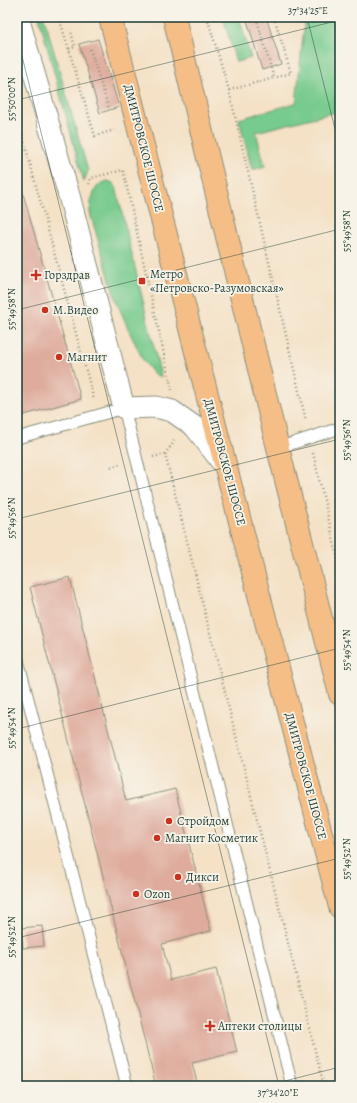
<svg xmlns="http://www.w3.org/2000/svg" width="357" height="1103" font-family="Alegreya,serif">
<rect width="100%" height="100%" fill="#f7f3e8"/>
<filter id="ink" filterUnits="userSpaceOnUse"><feTurbulence type="fractalNoise" baseFrequency=".025" numOctaves="2"/><feDisplacementMap in="SourceGraphic" scale="8" xChannelSelector="R" yChannelSelector="G"/><feConvolveMatrix kernelMatrix="1 2 1 2 8 2 1 2 1" color-interpolation-filters="sRGB"/></filter>
<filter id="wash" filterUnits="userSpaceOnUse"><feTurbulence type="fractalNoise" baseFrequency=".012" numOctaves="4" result="noise"/><feDisplacementMap in="SourceGraphic" scale="16" xChannelSelector="R" yChannelSelector="G"/><feGaussianBlur stdDeviation="0.9" result="paint"/><feColorMatrix in="noise" values="0 0 0 0 0 0 0 0 0 0 0 0 0 0 0 0 0 1.4 0 .05"/><feComposite in="paint" operator="in"/></filter>
<g filter="url(#wash)">
<rect width="100%" height="100%" fill="#f4e1c6"/>
<g fill="#78cb8e" stroke="#4c8461">
<polygon points="39,17 44,17 88,171 84,182"/>
<polygon points="223,17 239,17 251,58 236,62"/>
<polygon points="305,17 340,17 336,112 256,132 265,166 252,170 239,119 296,103"/>
<path d="M108 181 113 183 116 187 161 377 155 375 143 360 130 333 116 300 90 213C90 204 93 187 102 183 104 182 106 182 108 181Z"/>
</g>
<g id="blocks">
<g fill="#deab9c">
<polygon points="246,17 266,17 281,64 262,70"/>
<polygon points="98,39 119,107 100,113 79,44"/>
<polygon points="22,190 81,399 17,417 17,191"/>
<polygon points="70,577 126,801 175,789 211,931 162,944 171,980 216,969 237,1052 192,1063 198,1086 156,1086 30,587"/>
<polygon points="42,926 44,946 23,948 21,928"/>
</g>
</g>
</g>
<g filter="url(#ink)">
<use href="#blocks" fill-opacity="0" stroke="#8a8f7d" stroke-width="1"/>
<g fill="none" stroke-linecap="round" stroke-linejoin="round">
<defs>
<g id="service">
<polyline points="17,438 124,408 292,1086"/>
<polyline points="278,448 340,428"/>
<polyline points="17,656 127,1086"/>
</g>
<polyline id="minor" points="18,17 70,199 124,408 156,407 172,411 195,427 225,466"/>
<g id="primary">
<polyline points="110,17 203,379 340,907"/>
<polyline points="174,17 278,448 340,694"/>
</g>
</defs>
<use href="#service" stroke="#8a8f7d" stroke-width="13"/>
<use href="#minor" stroke="#8a8f7d" stroke-width="23"/>
<use href="#primary" stroke="#8a8f7d" stroke-width="24"/>
<g stroke="#8a8f7d" stroke-width="2.5" stroke-dasharray="1 3" stroke-linecap="butt">
<polyline points="59,17 95,136 114,130"/>
<polyline points="207,17 229,90 306,421"/>
<polyline points="274,17 291,73 274,78"/>
<polyline points="69,49 75,47 71,32"/>
<polyline points="90,49 109,109"/>
<polyline points="229,90 274,78 256,17"/>
<polyline points="17,115 94,400"/>
<polyline points="89,184 91,178 123,170 172,390"/>
<polyline points="313,453 340,568"/>
<polyline points="165,454 324,1086"/>
<polyline points="153,457 165,454 174,442 174,439"/>
<polyline points="111,467 120,464"/>
</g>
<use href="#service" stroke="#fff" stroke-width="11"/>
<use href="#minor" stroke="#fff" stroke-width="21"/>
<use href="#primary" stroke="#f6be87" stroke-width="22"/>
</g>
</g>
<path fill="none" stroke="#1f3d34" stroke-width="1" stroke-opacity="0.45" d="M307 17 340 149M17 36 279 1086M17 100 340 20M17 310 340 229M17 519 340 439M17 729 340 648M17 938 340 858M265 1086 340 1067"/>
<g fill="#c8321e" stroke="#f7f3e8" stroke-width="1.5">
<path d="M34 269h4v4h4v4h-4v4h-4v-4h-4v-4h4z"/>
<rect x="138" y="277" width="8" height="8" rx="2"/>
<circle cx="45" cy="310" r="4"/>
<circle cx="59" cy="357" r="4"/>
<circle cx="169" cy="821" r="4"/>
<circle cx="157" cy="838" r="4"/>
<circle cx="178" cy="877" r="4"/>
<circle cx="136" cy="894" r="4"/>
<path d="M208 1020h4v4h4v4h-4v4h-4v-4h-4v-4h4z"/>
</g>
<g text-anchor="middle" stroke-width="3.5" stroke-linejoin="round" paint-order="stroke">
<g font-size="12" fill="#1f3d34" stroke="#f7f3e8">
<text transform="translate(144 148) rotate(76)" y="4">ДМИТРОВСКОЕ ШОССЕ</text>
<text transform="translate(225 462) rotate(75)" y="4">ДМИТРОВСКОЕ ШОССЕ</text>
<text transform="translate(306 776) rotate(75)" y="4">ДМИТРОВСКОЕ ШОССЕ</text>
</g>
<g font-size="12" fill="#1f3d34" stroke="#f7f3e8" text-anchor="start">
<text x="150" y="278">Метро<tspan x="150" dy="14">«Петровско-Разумовская»</tspan></text>
<text x="44" y="279">Горздрав</text>
<text x="53" y="314">М.Видео</text>
<text x="67" y="361">Магнит</text>
<text x="177" y="825">Стройдом</text>
<text x="165" y="842">Магнит Косметик</text>
<text x="186" y="881">Дикси</text>
<text x="144" y="898">Ozon</text>
<text x="218" y="1030">Аптеки столицы</text>
</g>
</g>
<rect width="357" height="1103" fill="none" stroke="#f7f3e8" stroke-width="44"/>
<rect x="22" y="22" width="313" height="1059" fill="none" stroke="#1f3d34" stroke-width="1.5"/>
<g font-size="10" text-anchor="middle" fill="#1f3d34">
<text x="308" y="14">37°34'25"E</text>
<text transform="translate(11 99) rotate(-90)" y="4">55°50'00"N</text>
<text transform="translate(346 231) rotate(-90)" y="4">55°49'58"N</text>
<text transform="translate(11 309) rotate(-90)" y="4">55°49'58"N</text>
<text transform="translate(346 440) rotate(-90)" y="4">55°49'56"N</text>
<text transform="translate(11 518) rotate(-90)" y="4">55°49'56"N</text>
<text transform="translate(346 650) rotate(-90)" y="4">55°49'54"N</text>
<text transform="translate(11 728) rotate(-90)" y="4">55°49'54"N</text>
<text transform="translate(346 859) rotate(-90)" y="4">55°49'52"N</text>
<text transform="translate(11 937) rotate(-90)" y="4">55°49'52"N</text>
<text x="278" y="1096">37°34'20"E</text>
</g>
</svg>
